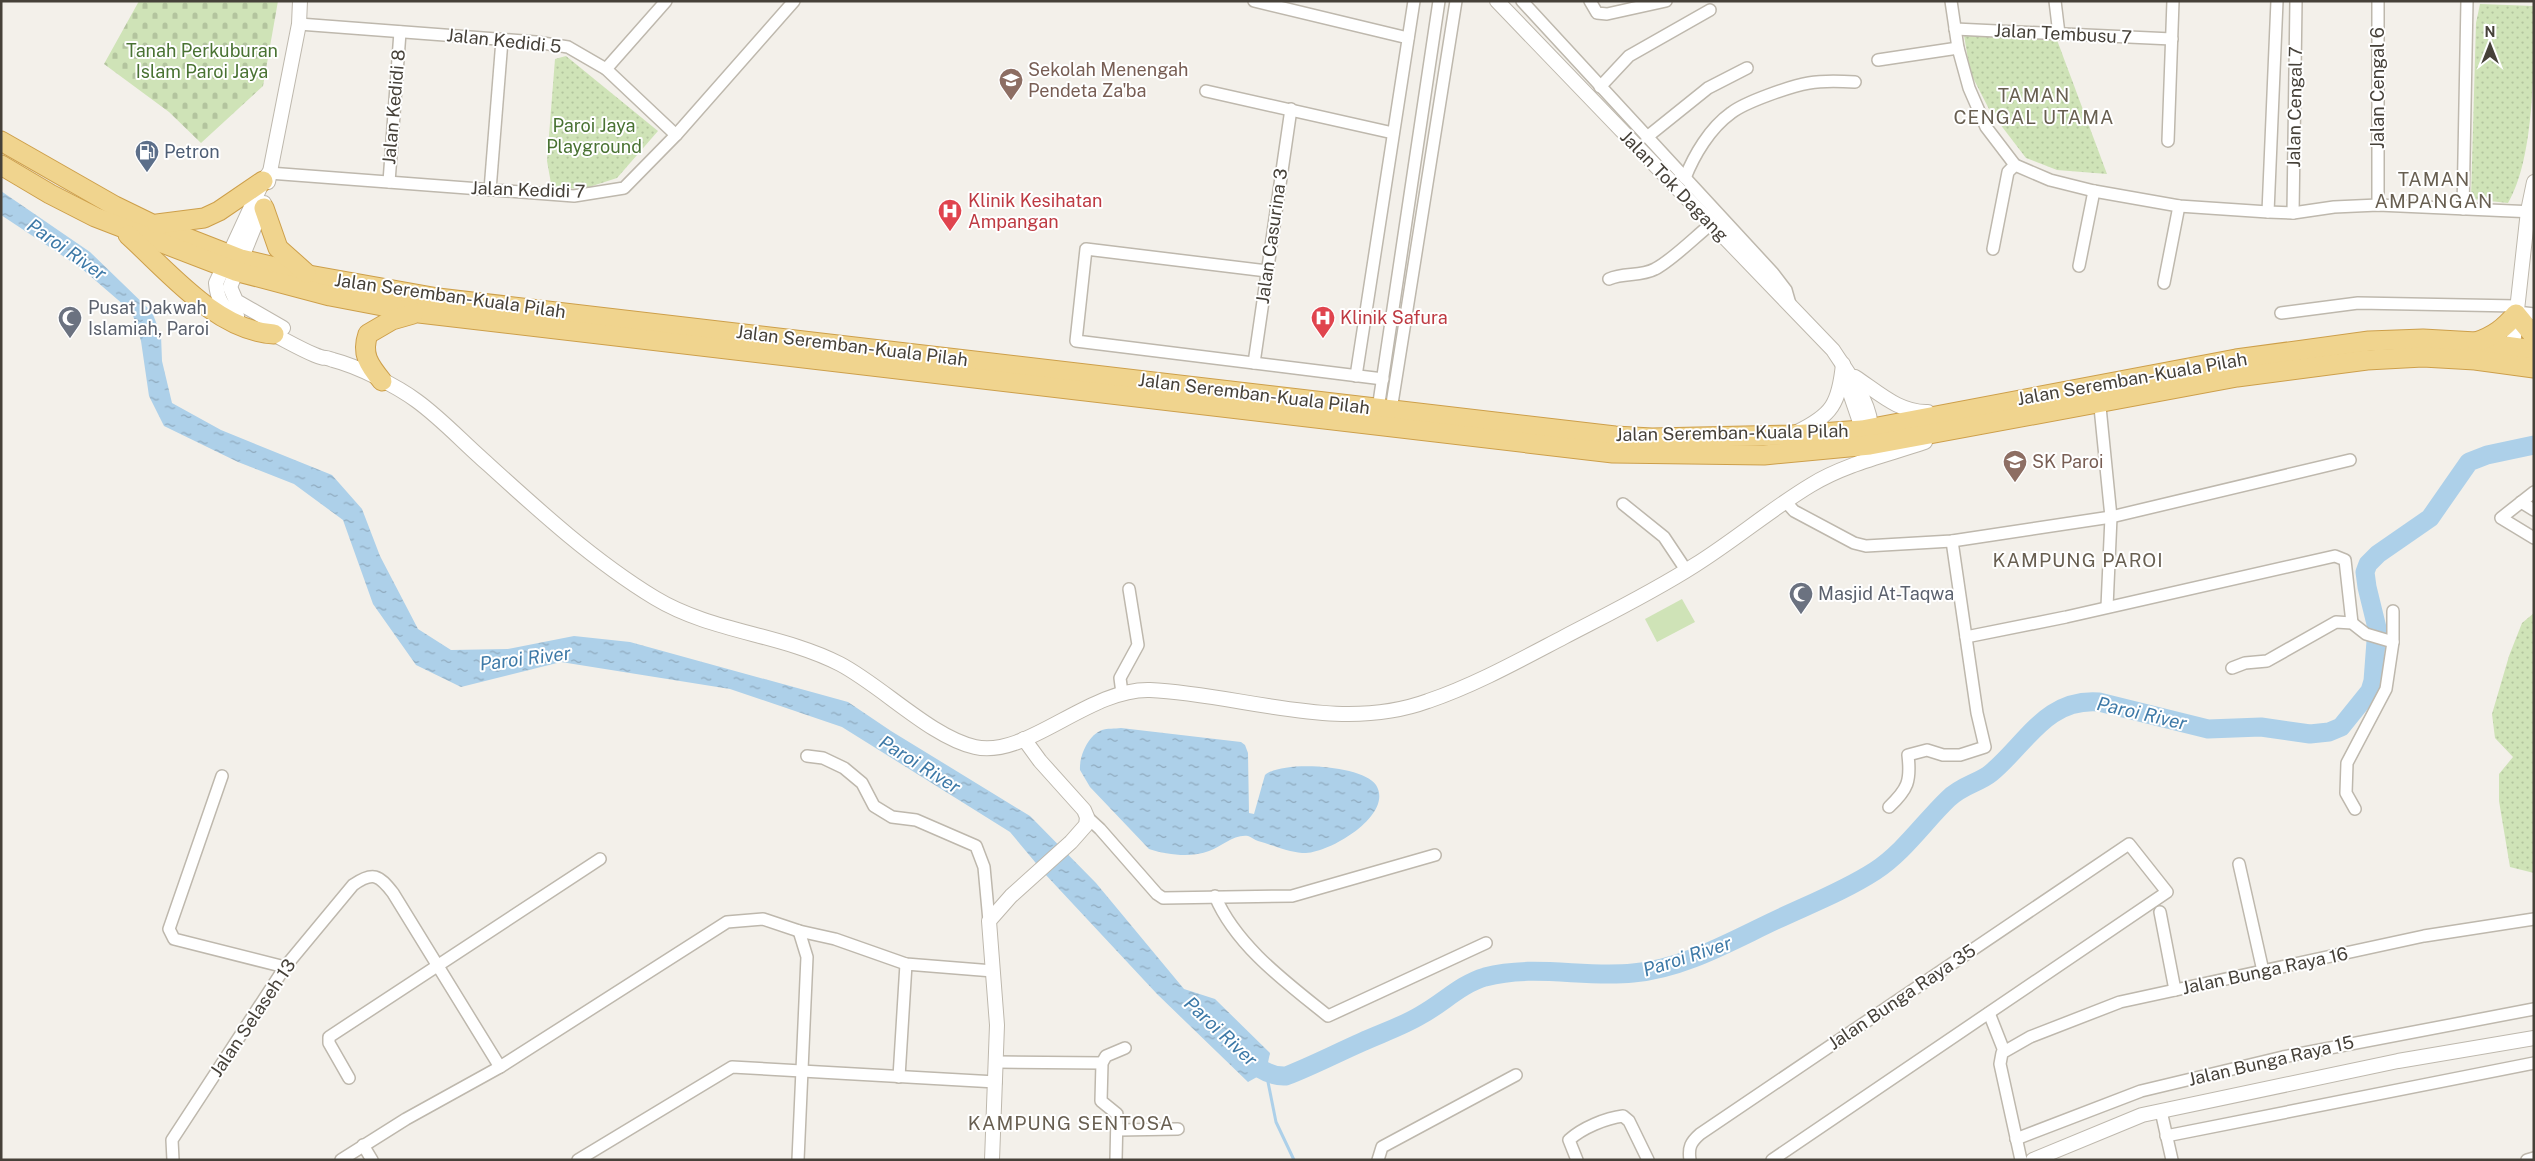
<svg xmlns="http://www.w3.org/2000/svg" width="2535" height="1161" font-family="'Public Sans',sans-serif">
<defs>
<pattern id="cemetery-stones" width="16" height="16" patternUnits="userSpaceOnUse" patternTransform="scale(1.25)"><rect width="16" height="16" fill="#cfe3b7"/><path d="M2 7V4a2 2 0 0 1 4 0v3zM10 15v-3a2 2 0 0 1 4 0v3z" fill="#b3c49e"/></pattern>
<pattern id="park-dots" width="8" height="8" patternUnits="userSpaceOnUse" patternTransform="scale(1.25)"><rect width="8" height="8" fill="#cfe3b7"/><path d="M2 2h.1M6 6h.1" fill="none" stroke="#b3c49e" stroke-width="1.8" stroke-linecap="round"/></pattern>
<pattern id="water-ripples" width="26" height="14" patternUnits="userSpaceOnUse" patternTransform="scale(1.25)"><rect width="26" height="14" fill="#add0e9"/><path d="M2 4q2-2 4 0t4 0M15 11q2-2 4 0t4 0" fill="none" stroke="#8faabe"/></pattern>
</defs>
<rect width="100%" height="100%" fill="#f3f0ea"/>
<polygon fill="#cfe3b7" points="1682,599 1695,622 1657,642 1645,619"/>
<polygon fill="url(#cemetery-stones)" points="139,1 278,1 263,86 201,143 169,112 104,64"/>
<g fill="url(#park-dots)">
<path d="M2480 4 2534 6C2534 63 2535 158 2508 203L2471 199 2476 23Z"/>
<polygon points="1964,35 2057,40 2107,174 2057,170 2026,158 1990,111 1970,72"/>
<polygon points="566,56 658,131 617,178 586,188 552,189 547,161 555,59"/>
<polygon points="2534,613 2534,873 2510,867 2499,801 2499,774 2513,757 2495,738 2492,714 2509,656 2522,623"/>
</g>
<g fill="url(#water-ripples)">
<polygon points="1,191 90,252 152,312 161,335 162,361 172,403 221,430 332,475 362,509 380,556 418,629 451,650 508,649 574,636 630,642 848,702 891,731 1030,816 1096,883 1184,989 1215,999 1270,1053 1266,1072 1248,1082 1157,994 1045,874 1010,832 842,727 730,689 561,662 461,687 416,665 373,604 343,520 294,484 238,462 164,426 149,396 141,341 132,312 81,268 1,215"/>
<path d="M1121 728 1241 742 1245 745 1248 753 1249 813 1254 814 1265 775C1282 760 1363 765 1376 785 1395 815 1327 855 1302 853 1288 852 1272 845 1258 841 1255 840 1251 837 1248 836 1234 834 1221 847 1209 851 1192 858 1167 855 1149 849L1090 787 1080 770C1079 757 1088 735 1102 730 1107 728 1115 729 1121 728Z"/>
</g>
<g fill="none" stroke-linecap="round" stroke-linejoin="round">
<polyline stroke="#add0e9" stroke-width="3" points="1266,1072 1276,1122 1294,1160"/>
<path stroke="#add0e9" stroke-width="19" d="M1246 1057C1257 1068 1270 1077 1286 1076 1312 1066 1337 1053 1362 1042 1382 1033 1403 1026 1421 1015 1443 1003 1461 984 1485 977 1534 964 1583 978 1633 973 1683 969 1731 941 1776 920 1810 904 1844 891 1875 871 1904 852 1924 822 1948 799 1962 785 1979 783 1991 773 2027 743 2046 698 2099 702L2208 729 2261 727 2310 734 2329 732 2341 727 2370 691 2373 681 2377 628 2367 587 2365 572 2368 564 2378 554 2430 518 2469 462 2487 455 2534 445"/>
<defs>
<g id="minor">
<polyline points="1254,1 1408,38"/>
<polyline points="1522,1 1773,273 1786,290 1790,304"/>
<polyline points="1590,1 1597,13 1607,14 1666,1"/>
<polyline points="1951,1 1958,48 1969,88 1986,127 2015,165 2050,180 2094,191 2179,206 2268,212 2293,213 2334,207 2378,205 2534,212"/>
<polyline points="2055,1 2059,34"/>
<polyline points="299,24 536,42 568,47 606,69 676,135"/>
<polyline points="1955,29 2172,39"/>
<polyline points="1878,60 1958,48"/>
<polyline points="606,69 666,1"/>
<polyline points="1600,87 1629,56 1710,10"/>
<polyline points="1206,91 1393,133"/>
<polyline points="1647,137 1708,88 1747,68"/>
<polyline points="2168,141 2173,1"/>
<polyline points="269,173 574,196 624,188 676,135 794,1"/>
<path d="M1685 178C1694 155 1710 128 1731 113 1745 102 1791 86 1809 83 1825 80 1840 81 1855 82"/>
<polyline points="389,182 400,32"/>
<polyline points="490,190 502,40"/>
<polyline points="2378,205 2378,1"/>
<polyline points="2463,209 2467,1"/>
<polyline points="2268,212 2277,1"/>
<polyline points="2293,213 2296,1"/>
<polyline points="1993,249 2008,172 2015,165"/>
<polyline points="2079,266 2094,191"/>
<polyline points="1267,271 1086,249 1076,341 1383,379"/>
<path d="M1609 279C1624 272 1640 277 1655 269 1671 261 1695 237 1710 225"/>
<polyline points="2164,283 2179,206"/>
<polyline points="2517,312 2534,314"/>
<polyline points="2281,313 2358,303 2517,306"/>
<polyline points="1254,363 1291,109"/>
<polyline points="1356,376 1414,1"/>
<polyline points="2099,397 2111,517 2107,607"/>
<polyline points="1378,409 1439,1"/>
<polyline points="1391,410 1456,1"/>
<polyline points="2534,492 2501,518 2534,538"/>
<polyline points="2521,502 2534,510"/>
<polyline points="1787,503 1794,511 1854,543 1866,546 1952,541 2111,517 2350,460"/>
<polyline points="1623,504 1664,537 1686,570"/>
<polyline points="1966,637 2066,617 2335,556 2345,560 2352,623"/>
<polyline points="2232,668 2245,663 2267,661 2336,622 2352,623 2366,634 2393,642"/>
<polyline points="1122,693 1120,678 1138,645 1129,589"/>
<polyline points="807,756 823,758 844,768 862,783 874,806 892,817 916,820 976,846 984,867 989,921"/>
<polyline points="222,776 169,929 174,939 285,967"/>
<path d="M1889 807C1908 789 1911 781 1908 755L1927 750 1943 755H1960L1985 747 1977 713 1952 541"/>
<polyline points="2355,809 2346,793 2347,763 2386,689 2393,642 2393,611"/>
<polyline points="1087,817 1100,829 1157,894 1163,898 1292,896 1435,855"/>
<polyline points="2239,864 2263,971"/>
<path d="M1215 896C1236 946 1287 983 1328 1016L1486 943"/>
<polyline points="2160,912 2175,990"/>
<polyline points="1989,1013 2004,1051"/>
<polyline points="997,1062 1102,1063"/>
<polyline points="899,1077 906,964"/>
<polyline points="349,1078 329,1043 329,1037 600,859"/>
<polyline points="2161,1111 2172,1160"/>
<polyline points="1118,1130 1178,1129"/>
<polyline points="2166,1136 2534,1063"/>
<polyline points="2016,1139 2141,1091 2283,1057 2534,1009"/>
<polyline points="363,1145 372,1160"/>
<path d="M173 1160 172 1140 285 967 353 885C373 871 379 875 393 893L500 1067"/>
<polyline points="341,1160 406,1119 500,1067 727,922 763,919 799,931 835,939 906,964 993,971"/>
<polyline points="578,1160 732,1067 996,1082"/>
<polyline points="798,1160 807,957 799,931"/>
<polyline points="1116,1160 1117,1114 1101,1101 1102,1063 1106,1056 1125,1048"/>
<polyline points="1378,1160 1382,1147 1516,1075"/>
<path d="M1577 1160 1569 1140C1582 1128 1606 1118 1623 1116L1629 1121 1648 1160"/>
<path d="M1690 1160C1688 1147 1691 1142 1700 1134L2129 844 2167 892 1772 1160"/>
<polyline points="2021,1160 2000,1064 2002,1053 2030,1037 2120,1002 2424,936 2534,919"/>
<polyline points="2527,1160 2534,1158"/>
</g>
<g id="tertiary">
<path d="M1497 1 1833 350C1849 375 1874 405 1871 437"/>
<polyline points="268,182 299,24 300,1"/>
<polyline points="264,203 230,287 236,301 283,328"/>
<path d="M237 316C222 309 217 298 216 283L263 181 269 173"/>
<path d="M265 330C282 338 298 348 315 355 330 361 318 355 333 360 357 366 397 386 417 401 439 417 459 438 480 457 535 507 591 559 655 598 711 632 782 634 840 664 882 686 931 737 975 747 1026 759 1089 688 1150 690 1242 694 1338 734 1428 701 1475 685 1520 660 1564 637 1608 614 1653 592 1695 565 1735 540 1771 509 1811 485 1845 464 1887 455 1925 442"/>
<polyline points="2512,355 2528,211 2534,182"/>
<polyline points="1848,374 1849,390 1865,437"/>
<path d="M1855 377C1878 392 1899 413 1928 412"/>
<path d="M1797 432C1832 415 1839 404 1843 364"/>
<polyline points="992,1160 997,1025 989,921 1011,896 1071,842 1086,825 1087,817 1084,810 1040,761 1024,739"/>
<polyline points="2033,1160 2142,1115 2398,1061 2534,1038"/>
</g>
<g id="trunk">
<polyline points="1,141 115,206 154,225 241,259 309,275 438,298 1615,436 1652,438 1792,435 1862,430 2236,359 2369,341 2423,339 2476,342 2534,350"/>
<polyline points="1,165 50,194 95,217 235,271 330,296 419,313 1613,453 1764,455 1870,445 2237,377 2367,360 2423,357 2475,360 2534,368"/>
<polyline points="264,208 278,248 306,273"/>
<polyline points="157,224 204,218 219,211 263,181"/>
<path d="M128 235C169 272 217 331 274 334"/>
<path d="M2476 342C2494 336 2504 328 2516 314L2534 336"/>
<path d="M382 381C369 365 361 354 368 334L392 320 413 314"/>
</g>
</defs>
<use href="#minor" stroke="#beb8ad" stroke-width="14"/>
<use href="#tertiary" stroke="#beb8ad" stroke-width="16"/>
<use href="#trunk" stroke="#cd9f4a" stroke-width="21"/>
<use href="#minor" stroke="#fff" stroke-width="11"/>
<use href="#tertiary" stroke="#fff" stroke-width="14"/>
<use href="#trunk" stroke="#f0d48e" stroke-width="19"/>
</g>
<defs>
<symbol id="school-pin" viewBox="-11 -11 22 30"><path d="M0 17L-7.5 6A9.5 9.5 0 1 1 7.5 6Z" fill="#8d6e63" stroke="#fff"/><path d="M0-5L7-2L0 1L-7-2ZM-4 1L0 2.5L4 1V4Q0 6-4 4Z" fill="#fff"/></symbol>
<symbol id="fuel-pin" viewBox="-11 -11 22 30"><path d="M0 17L-7.5 6A9.5 9.5 0 1 1 7.5 6Z" fill="#5c6f8a" stroke="#fff"/><path d="M-5.5-6h7V0h2V4h1.3V-2.5L3-4.5l.8-.8L6-3V5H2.5V1h-1V6h-7ZM-4.2-4.7v3.2H.2V-4.7Z" fill="#fff"/></symbol>
<symbol id="hospital-pin" viewBox="-11 -11 22 30"><path d="M0 17L-7.5 6A9.5 9.5 0 1 1 7.5 6Z" fill="#e0444e" stroke="#fff"/><path d="M-5-5h3v3.5h4V-5h3V5h-3V1.5h-4V5h-3Z" fill="#fff"/></symbol>
<symbol id="mosque-pin" viewBox="-11 -11 22 30"><path d="M0 17L-7.5 6A9.5 9.5 0 1 1 7.5 6Z" fill="#6b7280" stroke="#fff"/><path d="M3.5-4.9A6 6 0 1 0 3.5 4.9A5 5 0 1 1 3.5-4.9Z" fill="#fff"/></symbol>
</defs>
<g fill-rule="evenodd">
<use href="#school-pin" x="997" y="66" width="28" height="38"/>
<use href="#fuel-pin" x="133" y="138" width="28" height="38"/>
<use href="#hospital-pin" x="936" y="197" width="28" height="38"/>
<use href="#mosque-pin" x="56" y="304" width="28" height="38"/>
<use href="#hospital-pin" x="1309" y="304" width="28" height="38"/>
<use href="#school-pin" x="2001" y="448" width="28" height="38"/>
<use href="#mosque-pin" x="1787" y="580" width="28" height="38"/>
</g>
<g text-anchor="middle" stroke-width="4" stroke-linejoin="round" paint-order="stroke">
<g font-size="18" fill="#464139" stroke="#fff">
<text transform="translate(2063 34) rotate(3)" y="6">Jalan Tembusu 7</text>
<text transform="translate(504 41) rotate(6)" y="6">Jalan Kedidi 5</text>
<text transform="translate(2378 88) rotate(-90)" y="6">Jalan Cengal 6</text>
<text transform="translate(394 107) rotate(-85)" y="6">Jalan Kedidi 8</text>
<text transform="translate(2295 107) rotate(-89)" y="6">Jalan Cengal 7</text>
<text transform="translate(1674 186) rotate(46)" y="6">Jalan Tok Dagang</text>
<text transform="translate(528 190) rotate(2)" y="6">Jalan Kedidi 7</text>
<text transform="translate(1272 236) rotate(-82)" y="6">Jalan Casurina 3</text>
<text transform="translate(450 296) rotate(8)" y="6">Jalan Seremban-Kuala Pilah</text>
<text transform="translate(852 346) rotate(7)" y="6">Jalan Seremban-Kuala Pilah</text>
<text transform="translate(2132 379) rotate(-10)" y="6">Jalan Seremban-Kuala Pilah</text>
<text transform="translate(1254 394) rotate(7)" y="6">Jalan Seremban-Kuala Pilah</text>
<text transform="translate(1732 433) rotate(-1)" y="6">Jalan Seremban-Kuala Pilah</text>
<text transform="translate(2265 971) rotate(-12)" y="6">Jalan Bunga Raya 16</text>
<text transform="translate(1902 997) rotate(-34)" y="6">Jalan Bunga Raya 35</text>
<text transform="translate(253 1018) rotate(-56)" y="6">Jalan Selaseh 13</text>
<text transform="translate(2271 1061) rotate(-13)" y="6">Jalan Bunga Raya 15</text>
</g>
<g font-size="18" fill="#497232" stroke="#fff">
<text x="202" y="57">Tanah Perkuburan<tspan x="202" dy="21">Islam Paroi Jaya</tspan></text>
<text x="594" y="132">Paroi Jaya<tspan x="594" dy="21">Playground</tspan></text>
</g>
<g font-size="18" fill="#785e54" stroke="#fff" text-anchor="start">
<text x="1028" y="76">Sekolah Menengah<tspan x="1028" dy="21">Pendeta Za'ba</tspan></text>
<text x="2032" y="468">SK Paroi</text>
</g>
<g font-size="18" fill="#4e5e75" stroke="#fff" text-anchor="start">
<text x="164" y="158">Petron</text>
</g>
<g font-size="18" fill="#be3a42" stroke="#fff" text-anchor="start">
<text x="968" y="207">Klinik Kesihatan<tspan x="968" dy="21">Ampangan</tspan></text>
<text x="1340" y="324">Klinik Safura</text>
</g>
<g font-size="18" fill="#5b616d" stroke="#fff" text-anchor="start">
<text x="88" y="314">Pusat Dakwah<tspan x="88" dy="21">Islamiah, Paroi</tspan></text>
<text x="1818" y="600">Masjid At-Taqwa</text>
</g>
<g font-size="19" letter-spacing="1" fill="#685f51" stroke="#fff">
<text x="2034" y="102">TAMAN<tspan x="2034" dy="22">CENGAL UTAMA</tspan></text>
<text x="2434" y="186">TAMAN<tspan x="2434" dy="22">AMPANGAN</tspan></text>
<text x="2078" y="567">KAMPUNG PAROI</text>
<text x="1071" y="1130">KAMPUNG SENTOSA</text>
</g>
<g font-size="19" font-style="italic" fill="#3d79a7" stroke="#fff">
<text transform="translate(67 249) rotate(35)" y="7">Paroi River</text>
<text transform="translate(525 658) rotate(-7)" y="7">Paroi River</text>
<text transform="translate(2142 713) rotate(13)" y="7">Paroi River</text>
<text transform="translate(920 764) rotate(32)" y="7">Paroi River</text>
<text transform="translate(1687 956) rotate(-18)" y="7">Paroi River</text>
<text transform="translate(1221 1031) rotate(43)" y="7">Paroi River</text>
</g>
</g>
<rect width="2535" height="1161" fill="none" stroke="#464139" stroke-width="5"/>
<g transform="translate(2490 45)" stroke="#ffffff" stroke-width="4" paint-order="stroke">
<path d="M0-4L9 19L0 12L-9 19Z" fill="#464139"/>
<text y="-8" font-size="14" font-weight="bold" text-anchor="middle" fill="#464139">N</text>
</g>
</svg>
